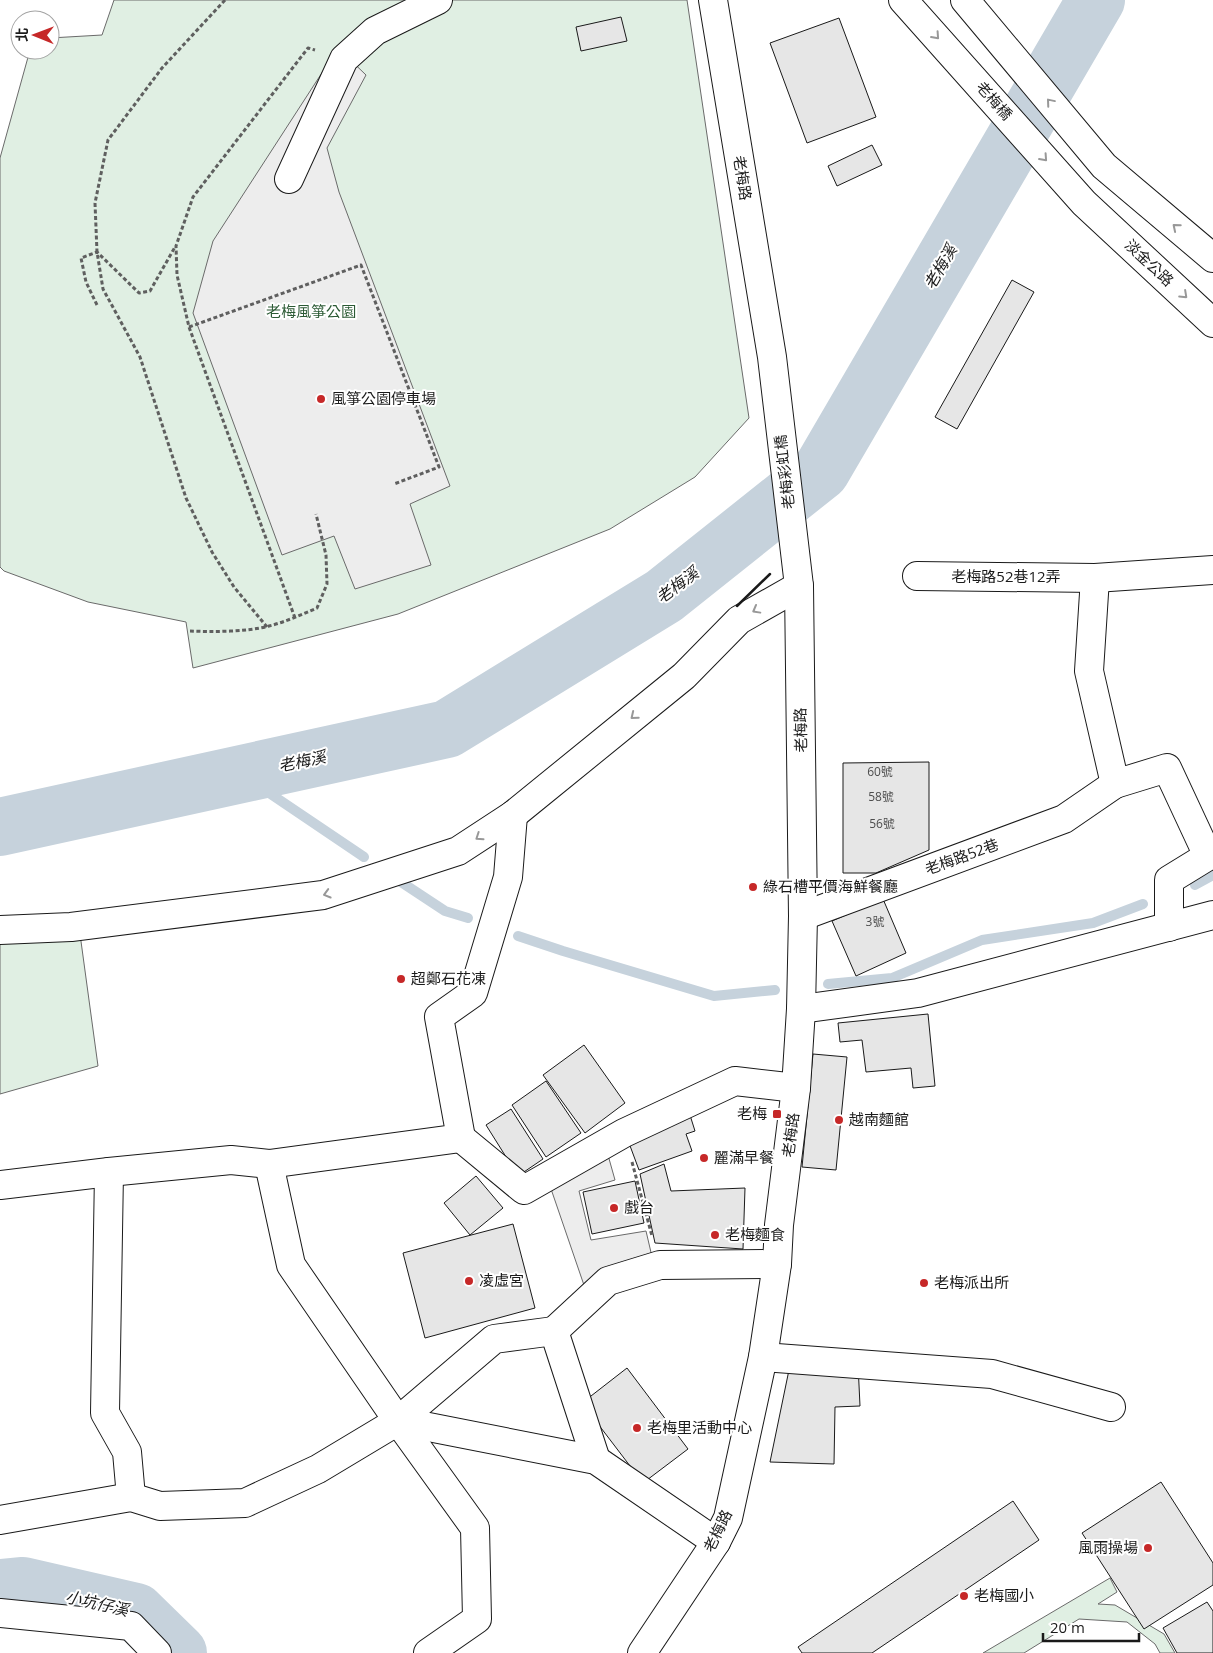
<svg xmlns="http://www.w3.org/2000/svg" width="1213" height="1653" font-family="'Open Sans','Noto Sans TC',sans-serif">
<rect width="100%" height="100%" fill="#fff"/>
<g fill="#e0efe3" stroke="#6a6a6a">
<polygon points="114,0 687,0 749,418 695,477 610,529 398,614 193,668 186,622 88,602 4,571 0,567 0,158 30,50 50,50 50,38 102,35"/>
<polygon points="80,934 98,1066 0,1094 0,942"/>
<polygon points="1110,1578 1117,1592 1098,1604 1115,1605 1164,1634 1175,1653 1160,1653 1155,1644 1127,1622 1079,1619 1024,1653 983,1653"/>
</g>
<g fill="#ededed" stroke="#6a6a6a">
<polygon points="338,48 366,75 327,148 339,192 450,486 410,504 431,565 355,589 334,536 282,555 193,313 213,241"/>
<polygon points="606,1148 615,1180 579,1191 591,1240 646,1231 653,1261 586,1291 550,1186"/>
</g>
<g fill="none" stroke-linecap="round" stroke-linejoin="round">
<g stroke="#c6d2dc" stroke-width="10">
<polyline points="241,774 364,857"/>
<polyline points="395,878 445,911 468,918"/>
<polyline points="1195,885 1213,875"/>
<polyline points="518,936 563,951 714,996 775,990"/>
<polyline points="828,984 892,978 982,940 1093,923 1143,904"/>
</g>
<g stroke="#c6d2dc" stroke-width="58">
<polyline points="0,827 447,729 664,596 821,471 1096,0"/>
<polyline points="0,1588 23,1586 136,1612 178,1653"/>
</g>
</g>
<g fill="#e6e6e6" stroke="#1a1a1a">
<polygon points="621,17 627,41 581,51 576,27"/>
<polygon points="839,18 876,117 807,143 770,43"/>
<polygon points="872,145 882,165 837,186 828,166"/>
<polygon points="1012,280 1034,292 957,429 935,417"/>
<polygon points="929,762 929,850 876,873 843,873 843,763"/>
<polygon points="883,899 906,953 856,976 832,921"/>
<polygon points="928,1014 935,1086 913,1088 911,1068 866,1072 862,1040 840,1042 838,1023"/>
<polygon points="584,1045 625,1103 585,1133 543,1075"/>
<polygon points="813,1054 847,1057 836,1170 802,1167"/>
<polygon points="546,1081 581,1133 546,1157 512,1105"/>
<polygon points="511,1109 543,1159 518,1176 486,1125"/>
<polygon points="689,1112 695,1131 686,1134 692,1151 639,1170 626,1135"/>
<polygon points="664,1164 671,1191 745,1188 743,1249 655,1243 640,1174"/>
<polygon points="476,1176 503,1208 470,1235 444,1203"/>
<polygon points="635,1181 644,1223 592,1234 583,1192"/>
<polygon points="513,1224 535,1308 425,1338 403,1253"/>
<polygon points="858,1364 860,1406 835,1407 834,1464 770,1462 790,1365"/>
<polygon points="627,1368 688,1449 643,1483 582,1403"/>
<polygon points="1161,1482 1213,1563 1213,1585 1144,1629 1082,1533"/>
<polygon points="1013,1501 1039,1540 872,1653 802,1653 798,1647"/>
<polygon points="1207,1602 1213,1611 1213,1653 1177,1653 1163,1628"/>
</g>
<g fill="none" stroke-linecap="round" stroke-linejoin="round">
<defs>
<g id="minor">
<polyline points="289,179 344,59 375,31 438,0"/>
<polyline points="917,576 1095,578 1213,570"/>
<polyline points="1095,578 1089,671 1115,784 1167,768 1208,856"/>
<polyline points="803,916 1064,819 1115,784"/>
<polyline points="1169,927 1169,880 1213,853"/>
<polyline points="0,930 71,927 323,895 458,851 513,815 684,676 739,620 799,586"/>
<polyline points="801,1009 918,993 1213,915"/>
<polyline points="461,1138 524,1190 624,1133 735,1081 796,1088"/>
<polyline points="109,1172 105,1413 127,1452 131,1497"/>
<polyline points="0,1185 109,1172 231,1160 269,1164"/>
<polyline points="763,1357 992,1374 1111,1407"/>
<polyline points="398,1421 494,1339 554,1331"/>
<polyline points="596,1460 554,1331 608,1281 660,1265 777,1264"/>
<polyline points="0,1520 131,1497 160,1506 245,1503 318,1469 398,1421 596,1460 716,1542"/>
<polyline points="0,1613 131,1626 157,1653"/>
<polyline points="428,1653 477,1619 475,1528 398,1421 291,1265 269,1164 461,1138 439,1017 473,993 508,877 513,815"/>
<polyline points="642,1653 716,1542 728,1518 763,1357 777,1264 779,1225 796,1088 801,1009 803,916 799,586 772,357 713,0"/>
</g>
<g id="major">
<polyline points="903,0 1084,203 1213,323"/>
<polyline points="965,0 1104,166 1213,258"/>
</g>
</defs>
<use href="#minor" stroke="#1a1a1a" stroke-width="30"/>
<use href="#major" stroke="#1a1a1a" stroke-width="30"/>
<g stroke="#5f5f5f" stroke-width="3" stroke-dasharray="4 2.5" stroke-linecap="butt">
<polyline points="225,0 162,68 108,140 95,203 97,252 103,289 140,357 186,498 212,552 234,587 267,627"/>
<polyline points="97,305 86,282 81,258 97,252 139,293 150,291 175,247"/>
<polyline points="189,327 361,265 439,467 394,484"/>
<polyline points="295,618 189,327 177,275 176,246 193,197 308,48 315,50"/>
<path d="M190 631C212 632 247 632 269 626 285 622 301 615 317 608L327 584 326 555 316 514"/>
<polyline points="632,1162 652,1236"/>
</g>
<use href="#minor" stroke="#fff" stroke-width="28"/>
<use href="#major" stroke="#fff" stroke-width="28"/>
<polyline stroke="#1a1a1a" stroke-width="2.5" points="737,606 770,574"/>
</g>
<defs><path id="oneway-chevron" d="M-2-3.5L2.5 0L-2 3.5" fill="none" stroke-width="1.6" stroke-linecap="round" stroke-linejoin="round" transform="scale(1.25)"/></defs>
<g stroke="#989898">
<use href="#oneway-chevron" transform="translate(936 36) rotate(48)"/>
<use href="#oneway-chevron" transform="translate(1050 102) rotate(-130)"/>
<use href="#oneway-chevron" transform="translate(1044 158) rotate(48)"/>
<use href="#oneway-chevron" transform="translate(1176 227) rotate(-140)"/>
<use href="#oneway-chevron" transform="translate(1184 295) rotate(43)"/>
<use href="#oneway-chevron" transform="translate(756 610) rotate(151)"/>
<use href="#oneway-chevron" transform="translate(634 716) rotate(141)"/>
<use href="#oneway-chevron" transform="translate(479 837) rotate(146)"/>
<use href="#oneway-chevron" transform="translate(327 894) rotate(164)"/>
</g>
<g fill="#c62828" stroke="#fff" stroke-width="2">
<circle cx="321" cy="399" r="5"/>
<circle cx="753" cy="887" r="5"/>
<circle cx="401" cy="979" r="5"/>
<rect x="772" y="1109" width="10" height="10" rx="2.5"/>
<circle cx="839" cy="1120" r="5"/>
<circle cx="704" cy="1158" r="5"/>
<circle cx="614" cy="1208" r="5"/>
<circle cx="715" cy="1235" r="5"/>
<circle cx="469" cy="1281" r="5"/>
<circle cx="924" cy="1283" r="5"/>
<circle cx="637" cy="1428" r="5"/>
<circle cx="1148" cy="1548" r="5"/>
<circle cx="964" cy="1596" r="5"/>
</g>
<g text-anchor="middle" stroke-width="4" stroke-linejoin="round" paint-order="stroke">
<g font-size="12" fill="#4d4d4d">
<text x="880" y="776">60號</text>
<text x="881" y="801">58號</text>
<text x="882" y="828">56號</text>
<text x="875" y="926">3號</text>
</g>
<g font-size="15" fill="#1a1a1a" stroke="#fff">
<text transform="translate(994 101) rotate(48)" y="5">老梅橋</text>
<text transform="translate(742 178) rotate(81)" y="5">老梅路</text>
<text transform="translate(1149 263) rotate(43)" y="5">淡金公路</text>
<text transform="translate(785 472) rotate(-97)" y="5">老梅彩虹橋</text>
<text x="1006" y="582">老梅路52巷12弄</text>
<text transform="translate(801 730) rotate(-91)" y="5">老梅路</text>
<text transform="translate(962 857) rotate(-20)" y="5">老梅路52巷</text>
<text transform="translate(791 1135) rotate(-83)" y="5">老梅路</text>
<text transform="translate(718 1531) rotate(-64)" y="5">老梅路</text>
</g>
<g font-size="15" fill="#2b5a34" stroke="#fff">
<text x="311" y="317">老梅風箏公園</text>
</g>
<g font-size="15" fill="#1a1a1a" stroke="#fff" text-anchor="start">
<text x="331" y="404">風箏公園停車場</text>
<text x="763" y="892">綠石槽平價海鮮餐廳</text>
<text x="411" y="984">超鄭石花凍</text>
<text x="767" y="1119" text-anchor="end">老梅</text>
<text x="849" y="1125">越南麵館</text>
<text x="714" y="1163">麗滿早餐</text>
<text x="624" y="1213">戲台</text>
<text x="725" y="1240">老梅麵食</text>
<text x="479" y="1286">凌虛宮</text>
<text x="934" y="1288">老梅派出所</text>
<text x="647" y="1433">老梅里活動中心</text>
<text x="1138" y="1553" text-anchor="end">風雨操場</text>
<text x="974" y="1601">老梅國小</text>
</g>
<g font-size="16" font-style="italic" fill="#1a1a1a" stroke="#fff">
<text transform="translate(940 267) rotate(-60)" y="6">老梅溪</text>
<text transform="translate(677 585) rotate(-37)" y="6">老梅溪</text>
<text transform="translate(302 761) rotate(-12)" y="6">老梅溪</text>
<text transform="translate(97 1603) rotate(13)" y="6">小坑仔溪</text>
</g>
</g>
<g transform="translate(35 35) rotate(271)"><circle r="24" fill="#ffffff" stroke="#a3a3a3"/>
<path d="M0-4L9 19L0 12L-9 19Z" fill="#c62828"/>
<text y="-8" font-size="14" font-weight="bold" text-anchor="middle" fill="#1a1a1a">北</text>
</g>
<path d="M1043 1633v8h96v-8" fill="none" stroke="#1a1a1a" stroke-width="2.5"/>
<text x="1050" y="1633" font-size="15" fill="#1a1a1a" stroke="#ffffff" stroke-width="4" paint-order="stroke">20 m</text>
</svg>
